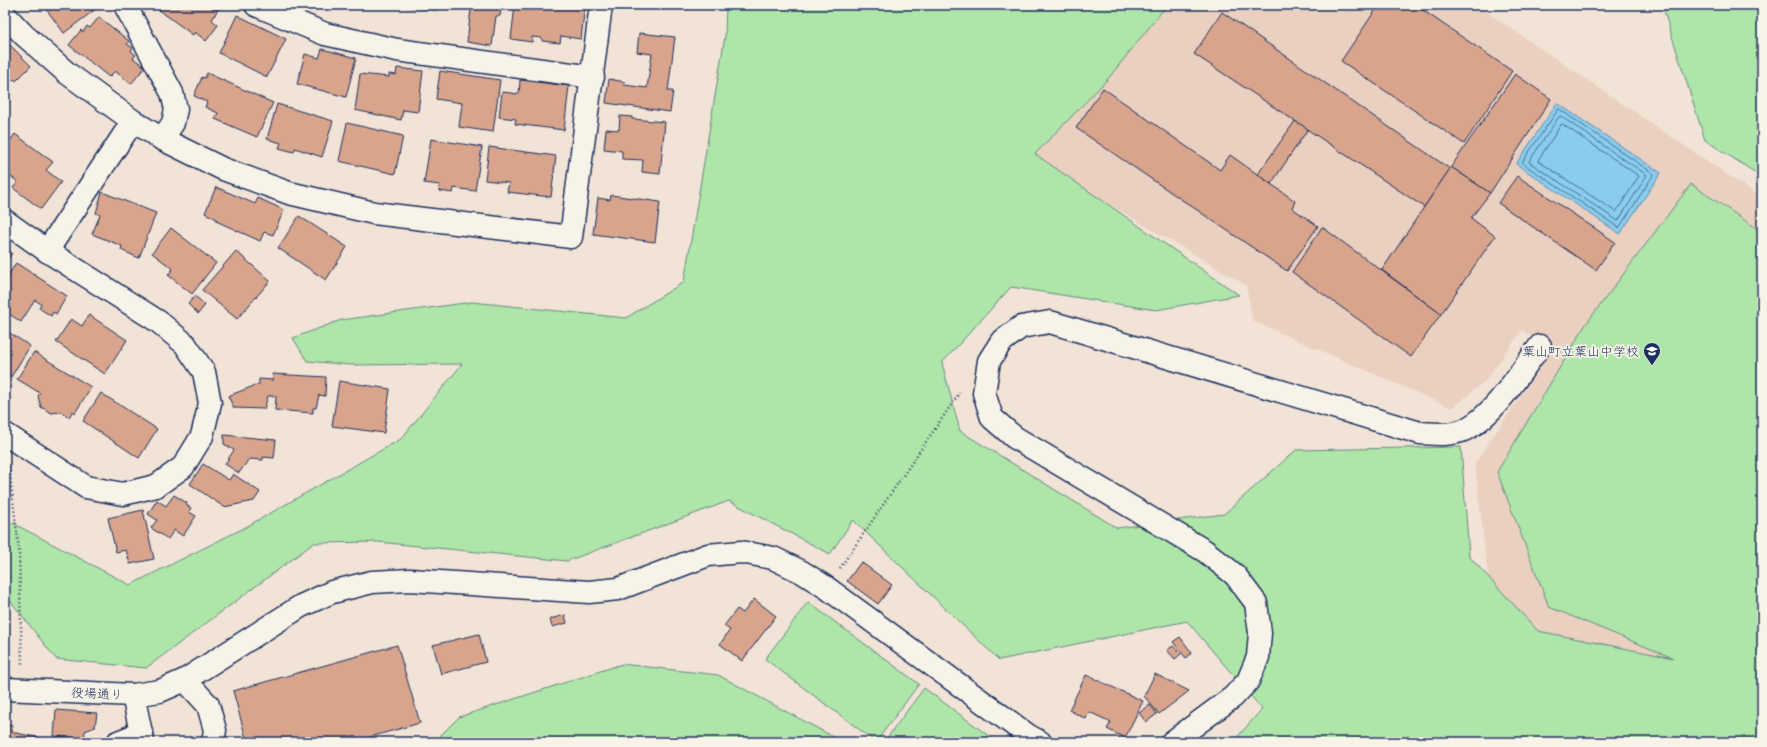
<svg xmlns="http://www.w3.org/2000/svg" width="1767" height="747" font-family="'Comic Neue','Klee One',sans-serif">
<rect width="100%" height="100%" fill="#f1e3d6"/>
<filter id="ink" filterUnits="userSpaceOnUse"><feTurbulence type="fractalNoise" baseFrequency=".025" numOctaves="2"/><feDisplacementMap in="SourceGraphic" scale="8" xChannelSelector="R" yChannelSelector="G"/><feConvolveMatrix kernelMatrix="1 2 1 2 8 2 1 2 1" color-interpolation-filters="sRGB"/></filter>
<g filter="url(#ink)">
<polygon fill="#ead0c0" points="1110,5 1476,5 1762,198 1762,720 1496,648 1475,463 1551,351 1522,330 1486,380 1452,408 1253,321 1246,285 1000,140"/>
<g fill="#aee5a8" stroke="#648a83">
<polygon points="726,5 1167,5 1107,80 1035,154 1239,295 1156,310 1011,287 942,363 960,431 1117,528 1224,514 1296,450 1461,447 1469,556 1538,631 1673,658 1549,607 1497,472 1586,324 1691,184 1762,232 1762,742 1233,742 1262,709 1187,621 999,660 853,520 830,554 729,501 567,561 378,542 314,543 146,668 56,659 5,594 5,519 130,585 246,527 401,439 462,364 351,365 307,361 293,338 341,320 472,302 626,318 684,282 725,36"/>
<polygon points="1662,5 1762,5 1762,177 1705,140"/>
<polygon points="808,602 919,684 876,742 765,659"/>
<polygon points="622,664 718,675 843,742 434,742 459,717"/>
<polygon points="924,688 997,742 884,742"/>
</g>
<polygon fill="#8acceb" stroke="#5e8db3" points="1557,103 1661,173 1620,234 1516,164"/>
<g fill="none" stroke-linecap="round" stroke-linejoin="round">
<g stroke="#476e96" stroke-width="1">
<polygon points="1559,109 1654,174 1619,228 1522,163"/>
<polygon points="1560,116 1647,175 1618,221 1529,162"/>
<polygon points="1562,124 1639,176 1616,212 1538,161"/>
</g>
</g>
<g fill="#d8a48c" stroke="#1b2f5e">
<polygon points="43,5 101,5 64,33"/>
<polygon points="163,5 212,5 218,9 212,20 218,25 206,41 195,32 193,35 159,10"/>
<polygon points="393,5 436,5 436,10"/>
<polygon points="466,5 498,5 497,8 501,9 500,16 496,16 492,46 467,42 471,9 466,8"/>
<polygon points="515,5 585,5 581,39 561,36 560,43 542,41 542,38 532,37 532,42 511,39"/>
<polygon points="1379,5 1415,5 1512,71 1464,144 1341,61"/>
<polygon points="1222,12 1450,169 1424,207 1194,54"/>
<polygon points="237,15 286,39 267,77 219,53"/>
<polygon points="99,17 129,41 127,44 133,48 131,51 136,55 133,58 145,67 131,84 115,71 109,77 69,45 81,30 83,32 87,26 90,28"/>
<polygon points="639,33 675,37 668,91 673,91 670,112 606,103 609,79 625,82 624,85 647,88 652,54 637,52"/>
<polygon points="5,40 31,66 16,81 14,79 5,88"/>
<polygon points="322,49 356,58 346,97 297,84 305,54 319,58"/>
<polygon points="397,68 423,71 418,112 403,110 401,120 355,110 360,74 389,77 389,74 396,75"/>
<polygon points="440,71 500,80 493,132 459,127 462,103 436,99"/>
<polygon points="207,73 273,103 257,137 215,119 218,113 205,107 207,102 194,96 202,77 205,78"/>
<polygon points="1515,74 1551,99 1490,193 1451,167"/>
<polygon points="520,80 569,86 564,130 515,124 516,119 499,117 502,92 519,94"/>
<polygon points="1103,88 1220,170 1230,155 1295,201 1292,208 1318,226 1287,271 1076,128"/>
<polygon points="277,104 333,121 322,157 295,148 294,152 279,148 281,143 267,139"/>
<polygon points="620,116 632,117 632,119 665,122 660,174 642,172 643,160 622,159 622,151 604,149 606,129 619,130"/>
<polygon points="1295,121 1308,129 1271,184 1258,174"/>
<polygon points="347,123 403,136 395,174 339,161"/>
<polygon points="15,134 53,162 46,170 61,182 41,209 13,188 18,182 5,172 5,148"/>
<polygon points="431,139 482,147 475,191 454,188 453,193 439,191 440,185 424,183"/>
<polygon points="489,147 556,156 551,197 507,192 509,183 485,180"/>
<polygon points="1451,167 1490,193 1471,218 1495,236 1441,314 1382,270"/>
<polygon points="1517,176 1615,242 1596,270 1498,203"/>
<polygon points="216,187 255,204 258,198 284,210 273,235 264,232 260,241 216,221 217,219 205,213"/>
<polygon points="102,192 156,213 139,258 121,250 122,246 92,234 100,215 96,213"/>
<polygon points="611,195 660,202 655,242 593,234 598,198 610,200"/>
<polygon points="299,216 347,247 326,280 278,248"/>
<polygon points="1322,227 1441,314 1411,357 1292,272"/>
<polygon points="171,228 216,263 192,294 168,275 173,269 152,253"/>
<polygon points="5,248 12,253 5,263"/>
<polygon points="236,251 270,281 237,319 202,290"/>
<polygon points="16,263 67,296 56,314 53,312 51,316 39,308 41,304 35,300 21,322 5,311 5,281"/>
<polygon points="195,296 205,305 198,314 188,304"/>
<polygon points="89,315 127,340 105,374 56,342 71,319 82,326"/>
<polygon points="5,330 30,346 11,377 5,373"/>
<polygon points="34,352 91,387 75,413 73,411 69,417 61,412 51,413 41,407 38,396 40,393 17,379"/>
<polygon points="272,374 326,377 325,396 319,395 316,408 313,408 313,413 275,410 276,396 268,396 264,409 234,408 228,396 259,384 259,379 273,380"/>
<polygon points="339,381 390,389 384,433 332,426"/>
<polygon points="101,393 157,429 139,458 83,421"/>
<polygon points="224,435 276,440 274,458 263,457 263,460 249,459 239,473 225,464 234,450 224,444"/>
<polygon points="203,464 229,480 233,474 260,492 254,501 224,507 190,484"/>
<polygon points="174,495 187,503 186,505 191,508 189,512 196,516 183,536 174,530 168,539 151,528 157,520 148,514 157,500 166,506"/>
<polygon points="143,510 154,559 130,564 126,550 116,552 108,518"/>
<polygon points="861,562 892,585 878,604 847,581"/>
<polygon points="754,599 776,616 742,661 720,644 730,630 724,626 737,609 743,613"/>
<polygon points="565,615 567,623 552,627 550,619"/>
<polygon points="479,634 486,662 441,674 433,645"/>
<polygon points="1180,637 1192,653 1186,658 1173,642"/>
<polygon points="397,645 420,723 352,742 247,742 233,691"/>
<polygon points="1173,646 1181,654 1175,659 1167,650"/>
<polygon points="1155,674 1189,691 1159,714 1144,696"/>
<polygon points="1086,675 1143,701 1125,738 1107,729 1111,722 1089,712 1086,719 1069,710"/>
<polygon points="1150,705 1157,714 1146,722 1139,713"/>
<polygon points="56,710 97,713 95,727 85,731 84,739 54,736"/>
<polygon points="5,725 13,726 12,732 58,742 5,742"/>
</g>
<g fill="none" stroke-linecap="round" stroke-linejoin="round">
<defs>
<g id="minor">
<polyline points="125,5 172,93 176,109 173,123 162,139"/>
<polyline points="256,5 325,34 397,50 593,77"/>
<polyline points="5,15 24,35 67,73 133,121 47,251"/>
<polyline points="133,121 162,139 223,169 289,193 374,213 571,237 601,5"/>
<polyline points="5,221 47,251 159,322 185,344 204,372 210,403 202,436 183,467 156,486 123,494 86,487 5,434"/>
<polyline points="185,680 208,705 215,730 213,742"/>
<polyline points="5,689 133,695 160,691 185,680 301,606 332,592 372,582 410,580 589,592 618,589 708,555 741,552 773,558 802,572 827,588 1029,736 1040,742"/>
<polyline points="133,695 143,742"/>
<polyline points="118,742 141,733"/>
<path d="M1172 742 1233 697 1248 681 1258 657 1260 633 1256 603 1235 575 1205 551 1014 437 992 418 984 393 989 361 1001 342 1021 327 1050 322 1420 433C1436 434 1454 436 1468 428 1496 413 1520 372 1540 346"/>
</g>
</defs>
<use href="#minor" stroke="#1b2f5e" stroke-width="25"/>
<g stroke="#1b2f5e" stroke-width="2.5" stroke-dasharray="1 3" stroke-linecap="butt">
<polyline points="9,467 19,550 22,665"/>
<polyline points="840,568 960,392"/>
</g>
<use href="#minor" stroke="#f7f3e8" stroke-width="22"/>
</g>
</g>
<defs>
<symbol id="school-pin" viewBox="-11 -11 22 30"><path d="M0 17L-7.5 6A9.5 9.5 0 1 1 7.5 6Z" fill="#1b2f5e" stroke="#f7f3e8"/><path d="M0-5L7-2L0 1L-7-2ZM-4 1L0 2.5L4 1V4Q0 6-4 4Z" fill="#fff"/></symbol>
</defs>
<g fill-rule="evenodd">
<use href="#school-pin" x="1642" y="341" width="20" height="27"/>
</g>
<g text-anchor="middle" stroke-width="3.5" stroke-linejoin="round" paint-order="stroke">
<g font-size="13" fill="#1b2f5e" stroke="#f7f3e8" text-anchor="end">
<text x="1639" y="356">葉山町立葉山中学校</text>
</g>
<g font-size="13" fill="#1b2f5e" stroke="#f7f3e8">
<text transform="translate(97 693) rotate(3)" y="5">役場通り</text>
</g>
</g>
<rect width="1767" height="747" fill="none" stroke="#f7f3e8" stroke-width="20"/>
<rect x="10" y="10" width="1747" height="727" fill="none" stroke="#1b2f5e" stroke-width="1.5" filter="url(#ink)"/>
</svg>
